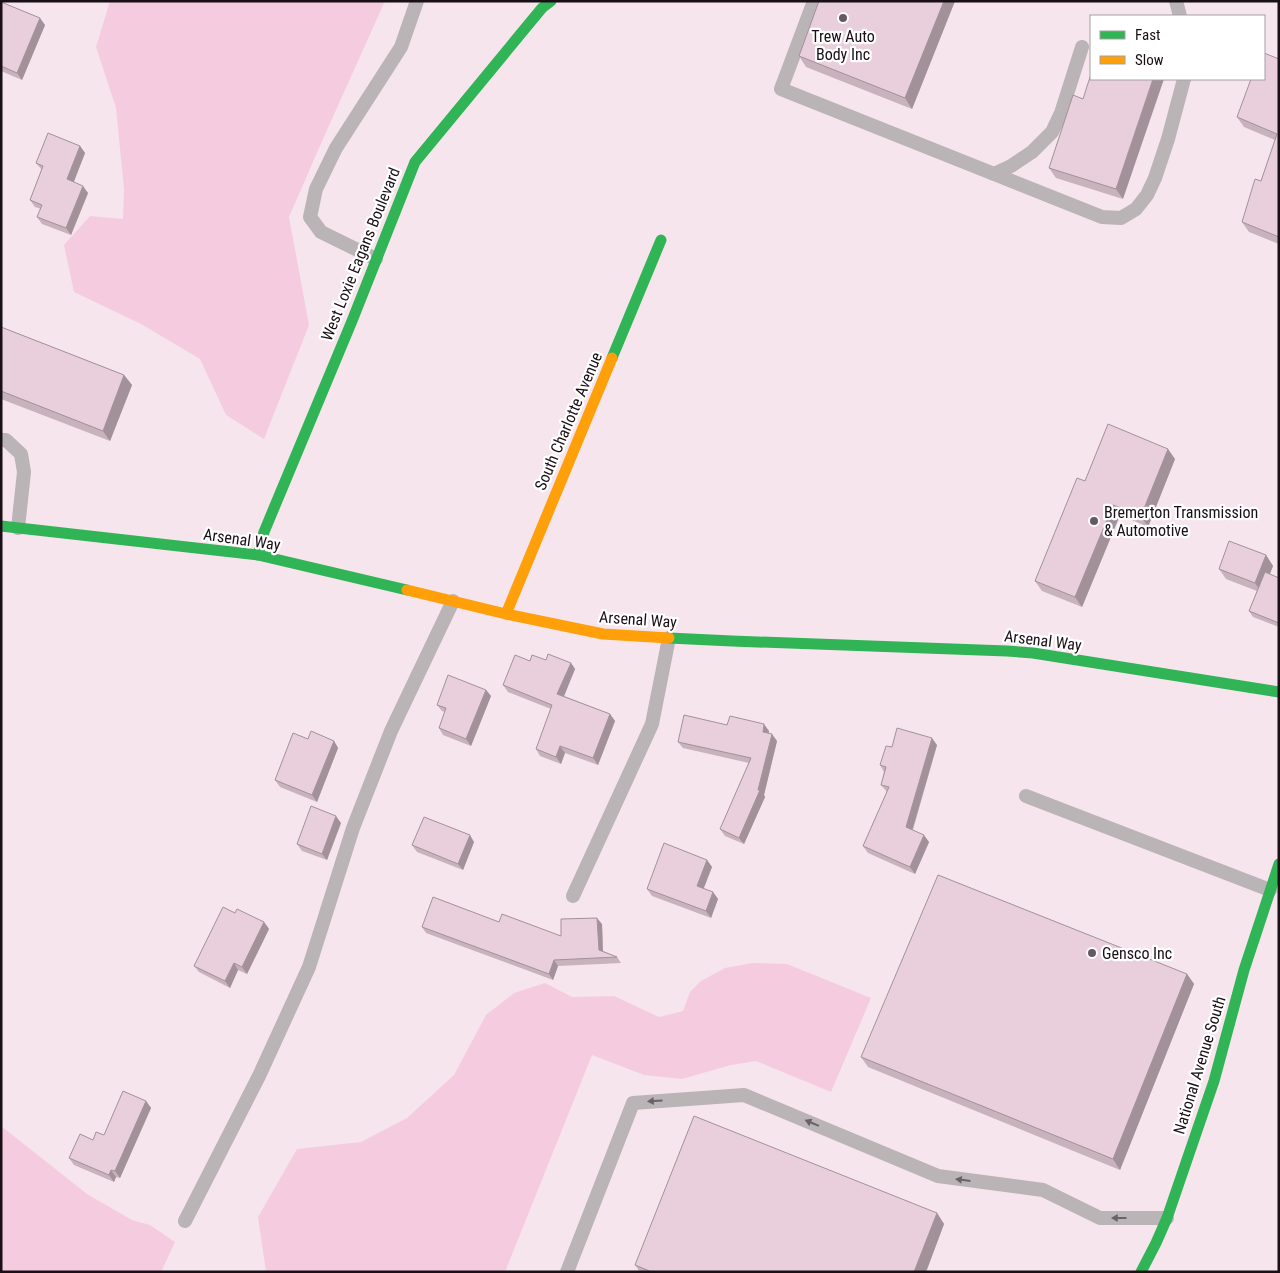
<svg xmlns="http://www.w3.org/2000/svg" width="1280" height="1273" font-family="'Roboto Condensed',sans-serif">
<rect width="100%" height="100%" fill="#f6e5ed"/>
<g fill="#f5ccdf">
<polygon points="110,1 385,1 323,139 289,217 309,325 264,439 226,415 200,359 141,324 74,292 64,245 90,216 123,219 124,189 116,108 96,47"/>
<polygon points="752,963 787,964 871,998 831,1092 756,1061 731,1065 682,1079 644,1075 592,1055 505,1272 266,1272 258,1217 297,1149 361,1142 407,1118 454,1075 486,1015 514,993 545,983 572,997 614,996 659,1017 683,1011 690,992 701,981 725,968"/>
<polygon points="1,1126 87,1194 132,1220 150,1225 175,1242 161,1272 1,1272"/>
</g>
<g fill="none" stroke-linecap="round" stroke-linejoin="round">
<g stroke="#bab4b7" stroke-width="14">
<polyline points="814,1 781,89 1102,217 1121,218 1136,209 1147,195 1155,178 1168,139 1184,79"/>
<polyline points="1176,1 1180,16"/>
<polyline points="994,174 1011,166 1032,152 1052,132 1061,113 1082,47"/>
<polyline points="376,259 321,232 310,217 316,189 336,148 401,47 417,1"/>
<polyline points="1,440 6,440 21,454 24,472 18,528"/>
<polyline points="1026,796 1270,890"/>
<polyline points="573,896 652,724 669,638"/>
<polyline points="185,1221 259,1076 309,967 353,828 391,731 453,601"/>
<polyline points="567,1272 633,1103 744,1095 938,1176 1043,1190 1100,1218 1167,1218"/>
</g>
<g stroke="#30b455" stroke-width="11">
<polyline points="612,358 661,240"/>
<polyline points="1,526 258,555 407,590"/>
<polyline points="258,555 264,532 352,321 415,162 542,8 551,1"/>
<polyline points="669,638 732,641 1007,651 1033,653 1279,692"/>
<polyline points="1141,1272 1156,1243 1167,1218 1214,1081 1244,970 1279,864"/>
</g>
<g stroke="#ff9f0a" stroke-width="11">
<polyline points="407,590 506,614 603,634 669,638"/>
<polyline points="506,614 612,358"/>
</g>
</g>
<g fill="#c8b2bc">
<polygon points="955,1 912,109 806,67 799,56"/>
<polygon points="1,2 45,25 22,80 1,71"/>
<polygon points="1279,59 1279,244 1249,232 1242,222 1261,181 1275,140 1244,127 1237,117"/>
<polygon points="1073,95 1123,199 1056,178 1049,168"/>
<polygon points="80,146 85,153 74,182 88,193 71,235 42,224 37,217 41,209 35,207 30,200 42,170 36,163"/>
<polygon points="1,327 124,375 132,385 110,441 1,399"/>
<polygon points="1175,459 1148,527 1120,515 1082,607 1042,591 1035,581 1085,481"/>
<polygon points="1266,555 1273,566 1270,574 1279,578 1279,627 1253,617 1249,611 1257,591 1226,579 1219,569"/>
<polygon points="546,660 571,663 575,669 564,696 610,714 615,721 598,765 565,753 561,764 540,756 536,749 551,709 508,692 503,685"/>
<polygon points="486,690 491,696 471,746 443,735 439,728 445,712 442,711 437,705"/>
<polygon points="727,725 769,731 769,734 777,741 764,795 765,797 744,844 725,836 720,829 749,763 683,748 678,742"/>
<polygon points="308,739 334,741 338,748 317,802 280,787 275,780"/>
<polygon points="937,745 913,830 929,842 915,874 868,853 863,846 887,792 881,785 884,772 880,765 892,747"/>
<polygon points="341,823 327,860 302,851 297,844"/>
<polygon points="474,842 463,870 417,852 412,845"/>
<polygon points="707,860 712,867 703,888 713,892 718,899 711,918 652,896 647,889"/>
<polygon points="235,913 264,922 269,929 247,974 238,970 230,988 199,972 194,966"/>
<polygon points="499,922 561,936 602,924 603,951 617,957 621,963 558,966 553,980 426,933 422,927"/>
<polygon points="1187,974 1194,984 1120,1170 868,1067 861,1057"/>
<polygon points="146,1101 151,1108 120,1178 116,1177 114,1182 74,1165 69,1158 93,1140 104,1135"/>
<polygon points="937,1213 944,1224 926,1272 640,1272 635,1265"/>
</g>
<g fill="#a39199">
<polygon points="944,1 955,1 912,109 905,98"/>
<polygon points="40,18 45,25 22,80 17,73"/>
<polygon points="1153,79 1164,79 1123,199 1116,189"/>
<polygon points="80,146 85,153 72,186 67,179"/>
<polygon points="83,186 88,193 71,235 66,228"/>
<polygon points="124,375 132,385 110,441 103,431"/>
<polygon points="1168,449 1175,459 1148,527 1141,516"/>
<polygon points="1113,505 1120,515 1082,607 1075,597"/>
<polygon points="1266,555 1273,566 1262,593 1255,583"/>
<polygon points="571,663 575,669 562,701 557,694"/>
<polygon points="486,690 491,696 471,746 466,739"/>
<polygon points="610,714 615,721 598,765 593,758"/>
<polygon points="764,724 769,731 767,739 763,732"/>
<polygon points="772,734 777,741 764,795 765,797 744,844 739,838 758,790"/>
<polygon points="932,738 937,745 911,834 906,827"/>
<polygon points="334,741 338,748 317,802 312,795"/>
<polygon points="560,746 565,753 561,764 556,757"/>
<polygon points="336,816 341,823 327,860 322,854"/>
<polygon points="470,835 474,842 463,870 458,864"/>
<polygon points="924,835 929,842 915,874 910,867"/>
<polygon points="707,860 712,867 702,893 697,886"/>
<polygon points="713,892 718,899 711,918 706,911"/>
<polygon points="597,918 602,924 603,956 599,950"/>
<polygon points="264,922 269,929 247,974 242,967"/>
<polygon points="554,960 558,966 553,980 549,974"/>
<polygon points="234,963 238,970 230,988 225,981"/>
<polygon points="1187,974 1194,984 1120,1170 1113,1159"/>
<polygon points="146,1101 151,1108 120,1178 115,1171"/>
<polygon points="111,1170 116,1177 114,1182 109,1175"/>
<polygon points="937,1213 944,1224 926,1272 914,1272"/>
</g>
<g fill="#e9cfdb" stroke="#a39199">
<polygon points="819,1 944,1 905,98 799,56"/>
<polygon points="1,2 40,18 17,73 1,66"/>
<polygon points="1264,53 1279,59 1279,237 1242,222 1255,179 1261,181 1277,134 1237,117 1251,79 1264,79"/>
<polygon points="1091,74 1091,79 1153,79 1116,189 1049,168 1073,95 1083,99"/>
<polygon points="48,133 80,146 67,179 83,186 66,228 37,217 42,205 30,200 43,166 36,163"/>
<polygon points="1,327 124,375 103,431 1,391"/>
<polygon points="1108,424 1168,449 1141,516 1113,505 1075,597 1035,581 1077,478 1085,481"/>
<polygon points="1229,541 1266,555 1255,583 1219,569"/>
<polygon points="1265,572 1279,578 1279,623 1249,611"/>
<polygon points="548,654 571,663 557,694 610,714 593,758 560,746 556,757 536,749 552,705 503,685 515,655 530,661 532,655 546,660"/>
<polygon points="448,675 486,690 466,739 439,728 446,708 437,705"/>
<polygon points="684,715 727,725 730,716 764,724 763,732 772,734 758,790 760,790 739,838 720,829 751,758 678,742"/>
<polygon points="897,728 932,738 906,827 924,835 910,867 863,846 889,787 881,785 886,767 880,765 886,746 892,747"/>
<polygon points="311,731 334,741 312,795 275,780 293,733 308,739"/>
<polygon points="311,806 336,816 322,854 297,844"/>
<polygon points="424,817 470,835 458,864 412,845"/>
<polygon points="664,843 707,860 697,886 713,892 706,911 647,889"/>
<polygon points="938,875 1187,974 1113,1159 861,1057"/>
<polygon points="433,897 499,922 502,914 561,936 561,919 597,918 599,950 617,957 554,960 549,974 422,927"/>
<polygon points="223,907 235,913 237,909 264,922 242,967 234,963 225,981 194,966"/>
<polygon points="123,1091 146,1101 115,1171 111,1170 109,1175 69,1158 80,1134 93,1140 96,1132 104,1135"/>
<polygon points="694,1116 937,1213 914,1272 652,1272 635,1265"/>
</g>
<defs><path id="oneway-solid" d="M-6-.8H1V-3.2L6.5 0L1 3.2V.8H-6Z" transform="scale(1.25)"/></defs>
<g fill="#6a6266">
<use href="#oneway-solid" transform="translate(655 1101) rotate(176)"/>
<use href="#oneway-solid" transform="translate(812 1123) rotate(-157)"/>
<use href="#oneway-solid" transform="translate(963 1180) rotate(-173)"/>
<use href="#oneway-solid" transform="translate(1119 1218) rotate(180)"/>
</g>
<g fill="#665a60" stroke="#fff" stroke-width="2">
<circle cx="843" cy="18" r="5"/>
<circle cx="1094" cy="521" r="5"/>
<circle cx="1092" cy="953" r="5"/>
</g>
<g text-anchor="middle" stroke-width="4.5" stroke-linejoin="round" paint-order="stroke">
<g font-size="16" fill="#190f14" stroke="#fff" text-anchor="start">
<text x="843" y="42" text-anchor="middle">Trew Auto<tspan x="843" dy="18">Body Inc</tspan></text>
<text x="1104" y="518">Bremerton Transmission<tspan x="1104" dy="18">&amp; Automotive</tspan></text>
<text x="1102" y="959">Gensco Inc</text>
</g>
<g font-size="16" fill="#190f14" stroke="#fff">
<text transform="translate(360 254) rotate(-68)" y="6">West Loxie Eagans Boulevard</text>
<text transform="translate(568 421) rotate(-67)" y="6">South Charlotte Avenue</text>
<text transform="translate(242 539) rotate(8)" y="6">Arsenal Way</text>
<text transform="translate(638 619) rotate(4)" y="6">Arsenal Way</text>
<text transform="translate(1043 640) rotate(7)" y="6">Arsenal Way</text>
<text transform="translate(1199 1065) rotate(-73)" y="6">National Avenue South</text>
</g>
</g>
<rect width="1280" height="1273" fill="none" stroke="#190f14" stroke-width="5"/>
<rect x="1090" y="15" width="175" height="65" fill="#ffffff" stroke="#a39fa1"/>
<rect x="1100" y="31" width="25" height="8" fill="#30b455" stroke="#a39fa1"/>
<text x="1135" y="40" font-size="15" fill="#190f14">Fast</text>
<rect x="1100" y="56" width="25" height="8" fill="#ff9f0a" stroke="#a39fa1"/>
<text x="1135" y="65" font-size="15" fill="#190f14">Slow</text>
</svg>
